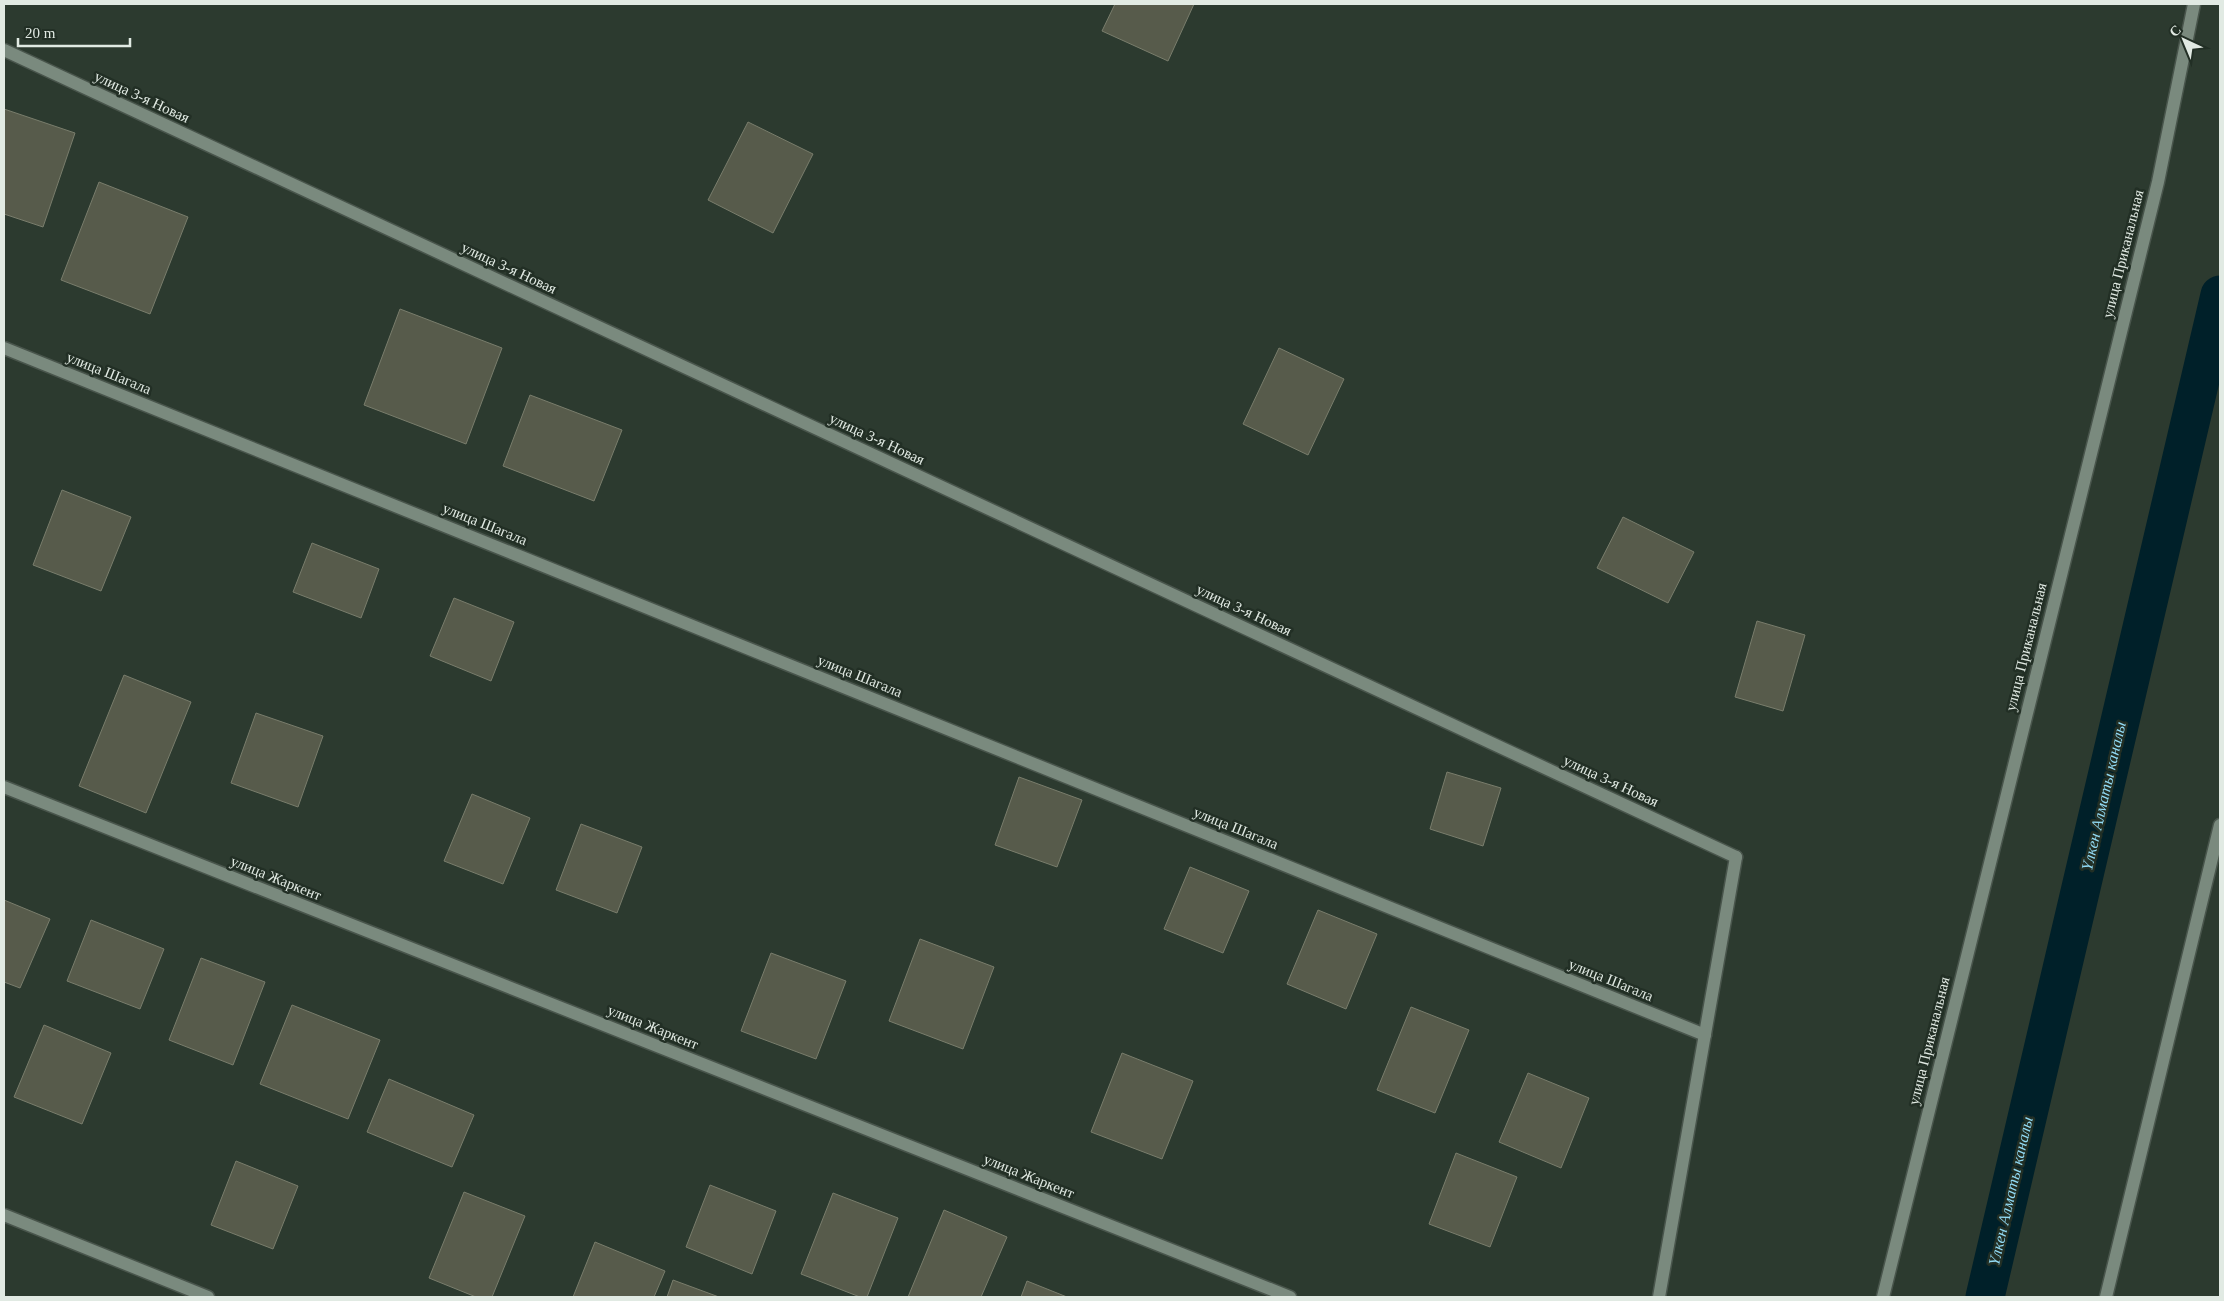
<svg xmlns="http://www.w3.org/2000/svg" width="2224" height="1301" font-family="'Times New Roman',serif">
<rect width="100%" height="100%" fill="#2c3a2f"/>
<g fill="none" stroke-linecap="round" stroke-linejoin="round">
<polyline stroke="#002029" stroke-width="39" points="1985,1297 2220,295"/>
</g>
<g fill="#575b4b" stroke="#797d6c">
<polygon points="1115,4 1194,4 1168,61 1102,31"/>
<polygon points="4,109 75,133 43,227 4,214"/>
<polygon points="748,122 813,154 773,233 708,200"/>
<polygon points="99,182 188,217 150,314 61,280"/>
<polygon points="400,309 502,348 466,444 364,405"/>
<polygon points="1279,348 1344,379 1308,455 1243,424"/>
<polygon points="530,395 622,430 594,501 503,466"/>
<polygon points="62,490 131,517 101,591 33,565"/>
<polygon points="1623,517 1694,552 1668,603 1597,568"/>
<polygon points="312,543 379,569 361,618 293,592"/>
<polygon points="454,598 514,622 491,681 430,656"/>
<polygon points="1757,621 1805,635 1783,711 1735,697"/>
<polygon points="124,675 191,702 146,813 79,786"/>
<polygon points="256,713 323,736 298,807 231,783"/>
<polygon points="1447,772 1501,788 1483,846 1430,829"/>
<polygon points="1019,777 1082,800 1057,867 995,845"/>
<polygon points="472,794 530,818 503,884 444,861"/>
<polygon points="581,824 642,847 617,913 556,890"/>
<polygon points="1190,867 1249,891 1223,953 1164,929"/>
<polygon points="4,900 50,919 20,988 4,982"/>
<polygon points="1318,910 1377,934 1346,1009 1287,984"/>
<polygon points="91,920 164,949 140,1009 67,981"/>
<polygon points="920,939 994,967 963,1049 889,1021"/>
<polygon points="771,953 846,981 816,1059 741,1031"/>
<polygon points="201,958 265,982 233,1065 169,1040"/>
<polygon points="292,1005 380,1040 348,1119 260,1084"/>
<polygon points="1411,1007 1469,1030 1435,1113 1377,1090"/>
<polygon points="44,1025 111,1053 82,1124 14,1097"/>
<polygon points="1122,1053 1193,1081 1162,1159 1091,1132"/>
<polygon points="1528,1073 1589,1098 1561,1168 1499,1142"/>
<polygon points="389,1079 474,1115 452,1167 367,1132"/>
<polygon points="1456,1153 1517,1177 1490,1247 1429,1224"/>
<polygon points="236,1161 298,1186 273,1249 211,1225"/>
<polygon points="710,1185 776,1211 752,1274 686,1247"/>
<polygon points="464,1192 525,1216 492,1297 476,1297 429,1278"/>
<polygon points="833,1193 898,1218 867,1297 860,1297 801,1274"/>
<polygon points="944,1210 1007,1237 981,1297 908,1297"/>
<polygon points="595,1242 665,1271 654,1297 573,1297"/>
<polygon points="673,1280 719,1297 667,1297"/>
<polygon points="1027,1281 1067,1297 1021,1297"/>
</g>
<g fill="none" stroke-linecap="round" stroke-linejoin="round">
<defs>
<g id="street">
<polyline points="4,50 1736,857"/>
<polyline points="4,348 1705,1035"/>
<polyline points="4,787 1290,1297"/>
<polyline points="2106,1297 2220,825"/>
</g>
<g id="secondary">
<polyline points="4,1215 208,1297"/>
<polyline points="1659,1297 1736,857"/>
<polyline points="1883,1297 2158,182 2194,4"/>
</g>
</defs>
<use href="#street" stroke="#49554c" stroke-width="15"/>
<use href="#secondary" stroke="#49554c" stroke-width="15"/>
<use href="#street" stroke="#7a8a7e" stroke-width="12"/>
<use href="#secondary" stroke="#7a8a7e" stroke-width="12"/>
</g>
<g text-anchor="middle" stroke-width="5" stroke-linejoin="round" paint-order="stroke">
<g font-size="15" fill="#e1eae3" stroke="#222f25">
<text transform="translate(142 97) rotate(25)" y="5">улица 3-я Новая</text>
<text transform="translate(2123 254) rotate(-76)" y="5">улица Приканальная</text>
<text transform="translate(509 268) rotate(25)" y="5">улица 3-я Новая</text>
<text transform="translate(109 373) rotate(22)" y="5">улица Шагала</text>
<text transform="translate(877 439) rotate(25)" y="5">улица 3-я Новая</text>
<text transform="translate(485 524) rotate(22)" y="5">улица Шагала</text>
<text transform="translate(1244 610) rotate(25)" y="5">улица 3-я Новая</text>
<text transform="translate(2026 647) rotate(-76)" y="5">улица Приканальная</text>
<text transform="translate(860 676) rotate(22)" y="5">улица Шагала</text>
<text transform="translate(1611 781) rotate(25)" y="5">улица 3-я Новая</text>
<text transform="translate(1236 828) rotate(22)" y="5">улица Шагала</text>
<text transform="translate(276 878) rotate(22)" y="5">улица Жаркент</text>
<text transform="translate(1611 980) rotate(22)" y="5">улица Шагала</text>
<text transform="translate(653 1027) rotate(22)" y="5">улица Жаркент</text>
<text transform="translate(1929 1041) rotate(-76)" y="5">улица Приканальная</text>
<text transform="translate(1029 1176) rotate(22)" y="5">улица Жаркент</text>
</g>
<g font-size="16" font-style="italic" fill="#92dbf5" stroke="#222f25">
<text transform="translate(2103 796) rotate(-77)" y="6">Үлкен Алматы каналы</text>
<text transform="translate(2010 1191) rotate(-77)" y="6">Үлкен Алматы каналы</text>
</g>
</g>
<rect width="2224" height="1301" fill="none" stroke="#e1eae3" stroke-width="10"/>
<g transform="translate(2184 40) rotate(316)" stroke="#222f25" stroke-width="4" paint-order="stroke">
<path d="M0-4L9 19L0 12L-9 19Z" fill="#e1eae3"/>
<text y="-8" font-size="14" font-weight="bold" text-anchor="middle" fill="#e1eae3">С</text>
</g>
<path d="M18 38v8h112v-8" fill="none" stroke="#e1eae3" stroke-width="2.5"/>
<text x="25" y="38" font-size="15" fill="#e1eae3" stroke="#222f25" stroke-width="4" paint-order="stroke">20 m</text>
</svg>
